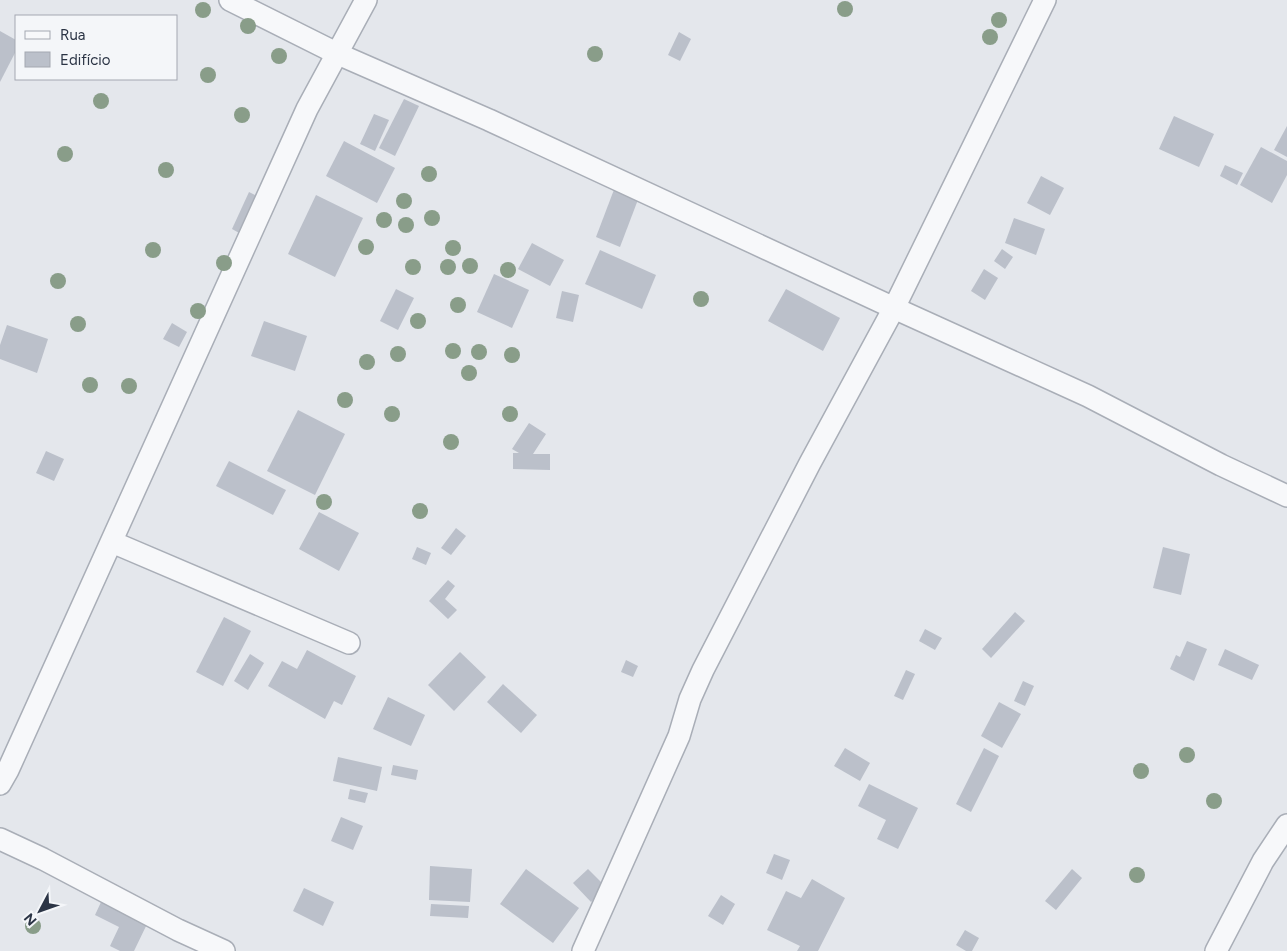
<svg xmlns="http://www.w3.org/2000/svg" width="1287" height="951" font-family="Figtree,sans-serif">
<rect width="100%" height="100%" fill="#e4e7ec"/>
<g fill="#bbc0ca">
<polygon points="0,31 16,40 16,51 0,82"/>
<polygon points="679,32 691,39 680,61 668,55"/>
<polygon points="404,99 419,106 395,156 379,148"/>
<polygon points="374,114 389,120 375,151 360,144"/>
<polygon points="1174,116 1214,134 1199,167 1159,149"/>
<polygon points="1287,126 1287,157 1274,150"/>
<polygon points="344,141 395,168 377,203 326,176"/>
<polygon points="1261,147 1287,161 1287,175 1272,203 1240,185"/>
<polygon points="1225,165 1243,173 1237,185 1220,176"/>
<polygon points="1041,176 1064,188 1050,215 1027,203"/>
<polygon points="615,187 639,197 620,247 596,237"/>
<polygon points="249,192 259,197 241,234 232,229"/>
<polygon points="316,195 363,218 335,277 288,254"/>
<polygon points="1014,218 1045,229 1036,255 1005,243"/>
<polygon points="532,243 564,260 550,286 518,269"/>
<polygon points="1002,249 1013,257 1005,269 994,261"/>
<polygon points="600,250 656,275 642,309 585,284"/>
<polygon points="984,269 998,278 985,300 971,291"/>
<polygon points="494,274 529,290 512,328 477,312"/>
<polygon points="396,289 414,298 398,330 380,321"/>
<polygon points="786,289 840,318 823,351 768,321"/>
<polygon points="562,291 579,295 573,322 556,318"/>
<polygon points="264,321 307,336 295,371 251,356"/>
<polygon points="172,323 187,332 179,347 163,339"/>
<polygon points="7,325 48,339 37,373 0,359 0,345"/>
<polygon points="298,410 345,434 315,495 267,471"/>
<polygon points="529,423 546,434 533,454 550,454 550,470 513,469 513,453 519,453 512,449"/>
<polygon points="46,451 64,459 54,481 36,473"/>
<polygon points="229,461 286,490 273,515 216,486"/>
<polygon points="319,512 359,533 339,571 299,549"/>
<polygon points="456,528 466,536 451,555 441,548"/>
<polygon points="417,547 431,553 426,565 412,559"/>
<polygon points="1163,547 1190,554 1181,595 1153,588"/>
<polygon points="448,580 455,586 445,599 457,610 448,619 429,601"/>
<polygon points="1015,612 1025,621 991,658 982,649"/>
<polygon points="224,617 251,631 223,686 196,672"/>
<polygon points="925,629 942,638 935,650 919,641"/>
<polygon points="1187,641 1207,649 1194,681 1170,669 1176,655 1180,657"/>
<polygon points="1225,649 1259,665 1252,680 1218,665"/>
<polygon points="307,650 356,676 342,705 334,701 325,719 268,686 282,661 297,669"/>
<polygon points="460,652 486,677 454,711 428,685"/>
<polygon points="250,654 264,663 248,690 234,681"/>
<polygon points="626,660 638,666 633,677 621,672"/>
<polygon points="906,670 915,674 903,700 894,696"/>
<polygon points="1023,681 1034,686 1025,706 1014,701"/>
<polygon points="503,684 537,715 521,733 487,702"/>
<polygon points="388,697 425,715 411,746 373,729"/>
<polygon points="999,702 1021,714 1002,748 981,736"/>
<polygon points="845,748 870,763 860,781 834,766"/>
<polygon points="984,748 999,756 971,812 956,804"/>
<polygon points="338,757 382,767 377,791 333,781"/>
<polygon points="393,765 418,770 416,780 391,775"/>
<polygon points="869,784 918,808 898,849 877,839 886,820 858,806"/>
<polygon points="350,789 368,793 365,803 348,799"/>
<polygon points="341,817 363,826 353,850 331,841"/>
<polygon points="774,854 790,860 782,880 766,873"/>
<polygon points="430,866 472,869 470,902 429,900"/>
<polygon points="526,869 579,908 553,943 500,904"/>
<polygon points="588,869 607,888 591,902 573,883"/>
<polygon points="1072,869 1082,878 1056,910 1045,901"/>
<polygon points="812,879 845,898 818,951 797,951 800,946 767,930 786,891 801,898"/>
<polygon points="304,888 334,902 323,926 293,911"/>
<polygon points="721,895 735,904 723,925 708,916"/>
<polygon points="102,900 148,922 134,951 120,951 110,946 119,927 95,915"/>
<polygon points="431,904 469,906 468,918 430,916"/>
<polygon points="965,930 979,938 972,951 966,951 956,945"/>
</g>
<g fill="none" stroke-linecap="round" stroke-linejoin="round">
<defs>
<g id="street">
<polyline points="230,0 338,54 489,120 894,308 1088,396 1221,465 1287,496"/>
<polyline points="112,542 349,643"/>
<polyline points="0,784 8,770 307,109 366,0"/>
<polyline points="0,839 43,859 178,930 224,951"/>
<polyline points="583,951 679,736 690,699 703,670 810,463 894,308 1045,0"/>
<polyline points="1216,951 1263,861 1287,825"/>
</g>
</defs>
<use href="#street" stroke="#a9aeb7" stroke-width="24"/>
<use href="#street" stroke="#f7f8fa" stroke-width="21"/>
</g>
<g fill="#899d89">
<circle cx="845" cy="9" r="8"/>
<circle cx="203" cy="10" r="8"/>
<circle cx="999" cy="20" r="8"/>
<circle cx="248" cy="26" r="8"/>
<circle cx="990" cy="37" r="8"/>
<circle cx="595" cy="54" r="8"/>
<circle cx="279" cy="56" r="8"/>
<circle cx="208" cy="75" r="8"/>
<circle cx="101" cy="101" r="8"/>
<circle cx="242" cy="115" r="8"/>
<circle cx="65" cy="154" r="8"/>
<circle cx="166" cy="170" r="8"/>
<circle cx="429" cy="174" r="8"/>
<circle cx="404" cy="201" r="8"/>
<circle cx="432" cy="218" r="8"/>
<circle cx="384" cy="220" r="8"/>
<circle cx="406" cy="225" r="8"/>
<circle cx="366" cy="247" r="8"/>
<circle cx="453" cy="248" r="8"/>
<circle cx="153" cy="250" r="8"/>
<circle cx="224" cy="263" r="8"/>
<circle cx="470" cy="266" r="8"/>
<circle cx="413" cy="267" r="8"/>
<circle cx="448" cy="267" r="8"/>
<circle cx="508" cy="270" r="8"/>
<circle cx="58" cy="281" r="8"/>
<circle cx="701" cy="299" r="8"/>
<circle cx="458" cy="305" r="8"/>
<circle cx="198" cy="311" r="8"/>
<circle cx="418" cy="321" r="8"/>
<circle cx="78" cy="324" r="8"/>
<circle cx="453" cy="351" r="8"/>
<circle cx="479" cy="352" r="8"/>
<circle cx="398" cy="354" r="8"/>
<circle cx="512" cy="355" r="8"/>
<circle cx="367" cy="362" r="8"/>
<circle cx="469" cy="373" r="8"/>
<circle cx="90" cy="385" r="8"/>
<circle cx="129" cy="386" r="8"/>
<circle cx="345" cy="400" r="8"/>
<circle cx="392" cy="414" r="8"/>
<circle cx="510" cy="414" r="8"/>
<circle cx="451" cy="442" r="8"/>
<circle cx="324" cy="502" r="8"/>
<circle cx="420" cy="511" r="8"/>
<circle cx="1187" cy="755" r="8"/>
<circle cx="1141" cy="771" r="8"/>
<circle cx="1214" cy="801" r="8"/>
<circle cx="1137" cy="875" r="8"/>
<circle cx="33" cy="926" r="8"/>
</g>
<rect x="15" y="15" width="162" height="65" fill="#f4f6f9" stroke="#a4a8b1"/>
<rect x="25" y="31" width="25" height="8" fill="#f7f8fa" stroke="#a4a8b1"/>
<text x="60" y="40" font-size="15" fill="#2b3445">Rua</text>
<rect x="25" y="52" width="25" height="15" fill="#bbc0ca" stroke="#a4a8b1"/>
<text x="60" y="65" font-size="15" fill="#2b3445">Edifício</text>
<g transform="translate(40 911) rotate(229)" stroke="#f4f6f9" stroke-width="4" paint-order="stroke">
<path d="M0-4L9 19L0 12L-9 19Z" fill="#2b3445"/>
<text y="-8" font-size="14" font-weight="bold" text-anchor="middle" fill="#2b3445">N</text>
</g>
</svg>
